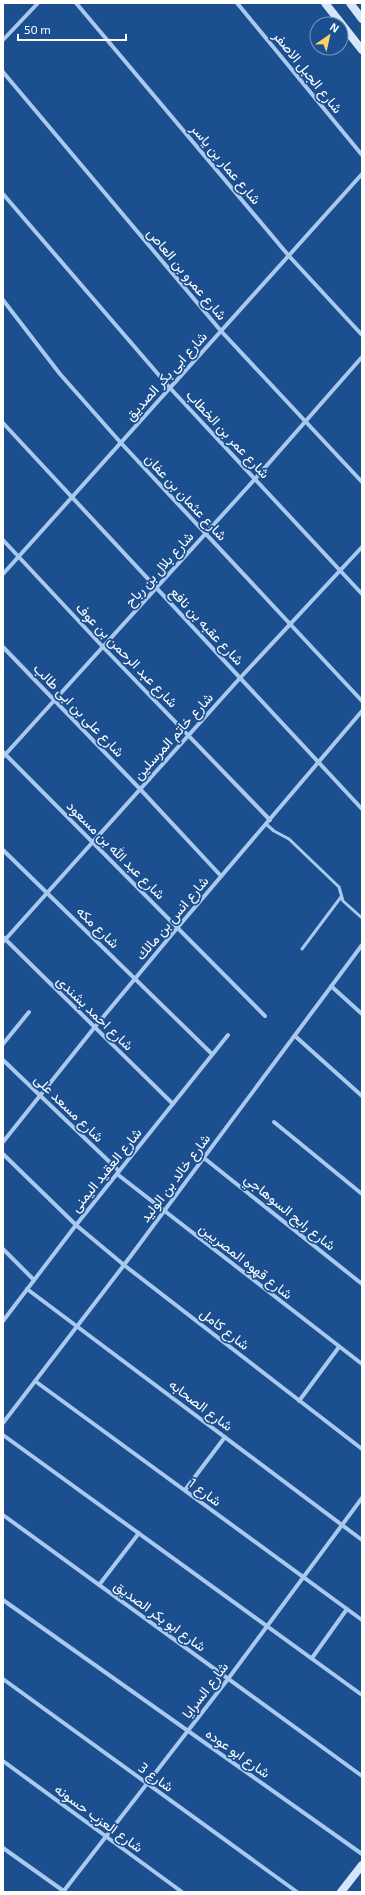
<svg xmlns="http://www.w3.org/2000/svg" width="365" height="1895" font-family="'Exo 2',Vazirmatn,sans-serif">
<rect width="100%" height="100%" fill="#1b4f8f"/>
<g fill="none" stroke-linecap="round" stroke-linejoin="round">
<g stroke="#a9c9ee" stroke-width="3">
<polyline points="266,824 274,831 289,839 339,887 343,901 362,918"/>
<polyline points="302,949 341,897"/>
</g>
<g stroke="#a9c9ee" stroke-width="4">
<polyline points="76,3 289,256 362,335"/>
<polyline points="237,3 362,155"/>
<polyline points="3,40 38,3"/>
<polyline points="3,72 221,331 362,482"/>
<polyline points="3,194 170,388 362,594"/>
<polyline points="3,300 60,374 121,443 362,701"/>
<polyline points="3,423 362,809"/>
<polyline points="3,540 103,647 270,820"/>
<polyline points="3,574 362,174"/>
<polyline points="3,647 140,789 221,876"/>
<polyline points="3,752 265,1016"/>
<polyline points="3,757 255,479 362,357"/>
<polyline points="3,850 212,1054"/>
<polyline points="3,937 173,1104"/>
<polyline points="3,942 240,678 362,547"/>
<polyline points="331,986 362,1014"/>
<polyline points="295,1036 362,1096"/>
<polyline points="3,1044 29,1012"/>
<polyline points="3,1060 119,1171"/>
<polyline points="274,1122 362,1194"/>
<polyline points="3,1142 94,1028 178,927 362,711"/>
<polyline points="3,1154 76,1225 124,1265 362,1449"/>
<polyline points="204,1158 362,1284"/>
<polyline points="117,1174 362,1364"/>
<polyline points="3,1249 34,1280"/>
<polyline points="27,1289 362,1540"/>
<polyline points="3,1321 76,1225 228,1035"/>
<polyline points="35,1381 362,1620"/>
<polyline points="299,1401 339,1347"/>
<polyline points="3,1423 124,1265 362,945"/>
<polyline points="3,1435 362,1695"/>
<polyline points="185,1490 225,1437"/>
<polyline points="3,1515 362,1776"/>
<polyline points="99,1585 139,1533"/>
<polyline points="3,1600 362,1854"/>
<polyline points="312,1658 347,1609"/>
<polyline points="3,1679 297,1892"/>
<polyline points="3,1761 182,1892"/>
<polyline points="3,1848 65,1892"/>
<polyline points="63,1892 228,1679 362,1498"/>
</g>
<g stroke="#d6e6fa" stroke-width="8">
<polyline points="325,3 362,50"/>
<polyline points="350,3 362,19"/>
<polyline points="341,1892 362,1865"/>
</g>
</g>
<g text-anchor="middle" stroke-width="3.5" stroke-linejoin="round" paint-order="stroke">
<g font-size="14" fill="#fff" stroke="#1b4f8f">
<text transform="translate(308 72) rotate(51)" y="5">شارع الجبل الاصفر</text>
<text transform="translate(226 164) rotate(50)" y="5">شارع عمار بن ياسر</text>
<text transform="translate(187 274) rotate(50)" y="5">شارع عمرو بن العاص</text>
<text transform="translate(166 376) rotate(-48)" y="5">شارع ابى بكر الصديق</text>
<text transform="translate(228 434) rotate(47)" y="5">شارع عمر بن الخطاب</text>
<text transform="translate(186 497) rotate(47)" y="5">شارع عثمان بن عفان</text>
<text transform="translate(159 569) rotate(-48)" y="5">شارع بلال بن رباح</text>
<text transform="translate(207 626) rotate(47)" y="5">شارع عقبه بن نافع</text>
<text transform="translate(127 655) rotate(46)" y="5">شارع عبد الرحمن بن عوف</text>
<text transform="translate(79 710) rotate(46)" y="5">شارع على بن ابى طالب</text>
<text transform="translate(173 736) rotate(-48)" y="5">شارع خاتم المرسلين</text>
<text transform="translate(116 850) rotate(45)" y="5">شارع عبد الله بن مسعود</text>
<text transform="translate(172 918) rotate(-50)" y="5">شارع انس بن مالك</text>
<text transform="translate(98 927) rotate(44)" y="5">شارع مكه</text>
<text transform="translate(95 1013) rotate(44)" y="5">شارع احمد بشندى</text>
<text transform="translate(69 1108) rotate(44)" y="5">شارع مسعد على</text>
<text transform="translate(106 1170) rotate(-51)" y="5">شارع العقيد اليمنى</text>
<text transform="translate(175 1178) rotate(-53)" y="5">شارع خالد بن الوليد</text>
<text transform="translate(290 1212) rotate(39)" y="5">شارع رابح السوهاجي</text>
<text transform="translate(246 1261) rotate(38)" y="5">شارع قهوه المصريين</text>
<text transform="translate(225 1329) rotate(38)" y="5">شارع كامل</text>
<text transform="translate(201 1405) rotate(37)" y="5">شارع الصحابه</text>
<text transform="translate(205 1492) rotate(36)" y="5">شارع 1</text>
<text transform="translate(160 1616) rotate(36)" y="5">شارع ابو بكر الصديق</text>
<text transform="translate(205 1690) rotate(-53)" y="5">شارع السرايا</text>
<text transform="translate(238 1753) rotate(35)" y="5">شارع ابو عوده</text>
<text transform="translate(156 1777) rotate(36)" y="5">شارع 3</text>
<text transform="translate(99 1818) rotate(36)" y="5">شارع العزب حسونه</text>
</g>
</g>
<rect width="365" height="1895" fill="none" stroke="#ffffff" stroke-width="8"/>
<g transform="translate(329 36) rotate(34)"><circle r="19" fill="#1b4f8f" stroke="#7695bc"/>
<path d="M0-3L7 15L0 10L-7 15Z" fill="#ffd166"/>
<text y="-6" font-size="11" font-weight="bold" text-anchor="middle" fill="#ffffff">N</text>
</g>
<path d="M18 34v6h108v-6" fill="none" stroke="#ffffff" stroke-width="2"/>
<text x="24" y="34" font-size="12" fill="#ffffff" stroke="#1b4f8f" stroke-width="3" paint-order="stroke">50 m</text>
</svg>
